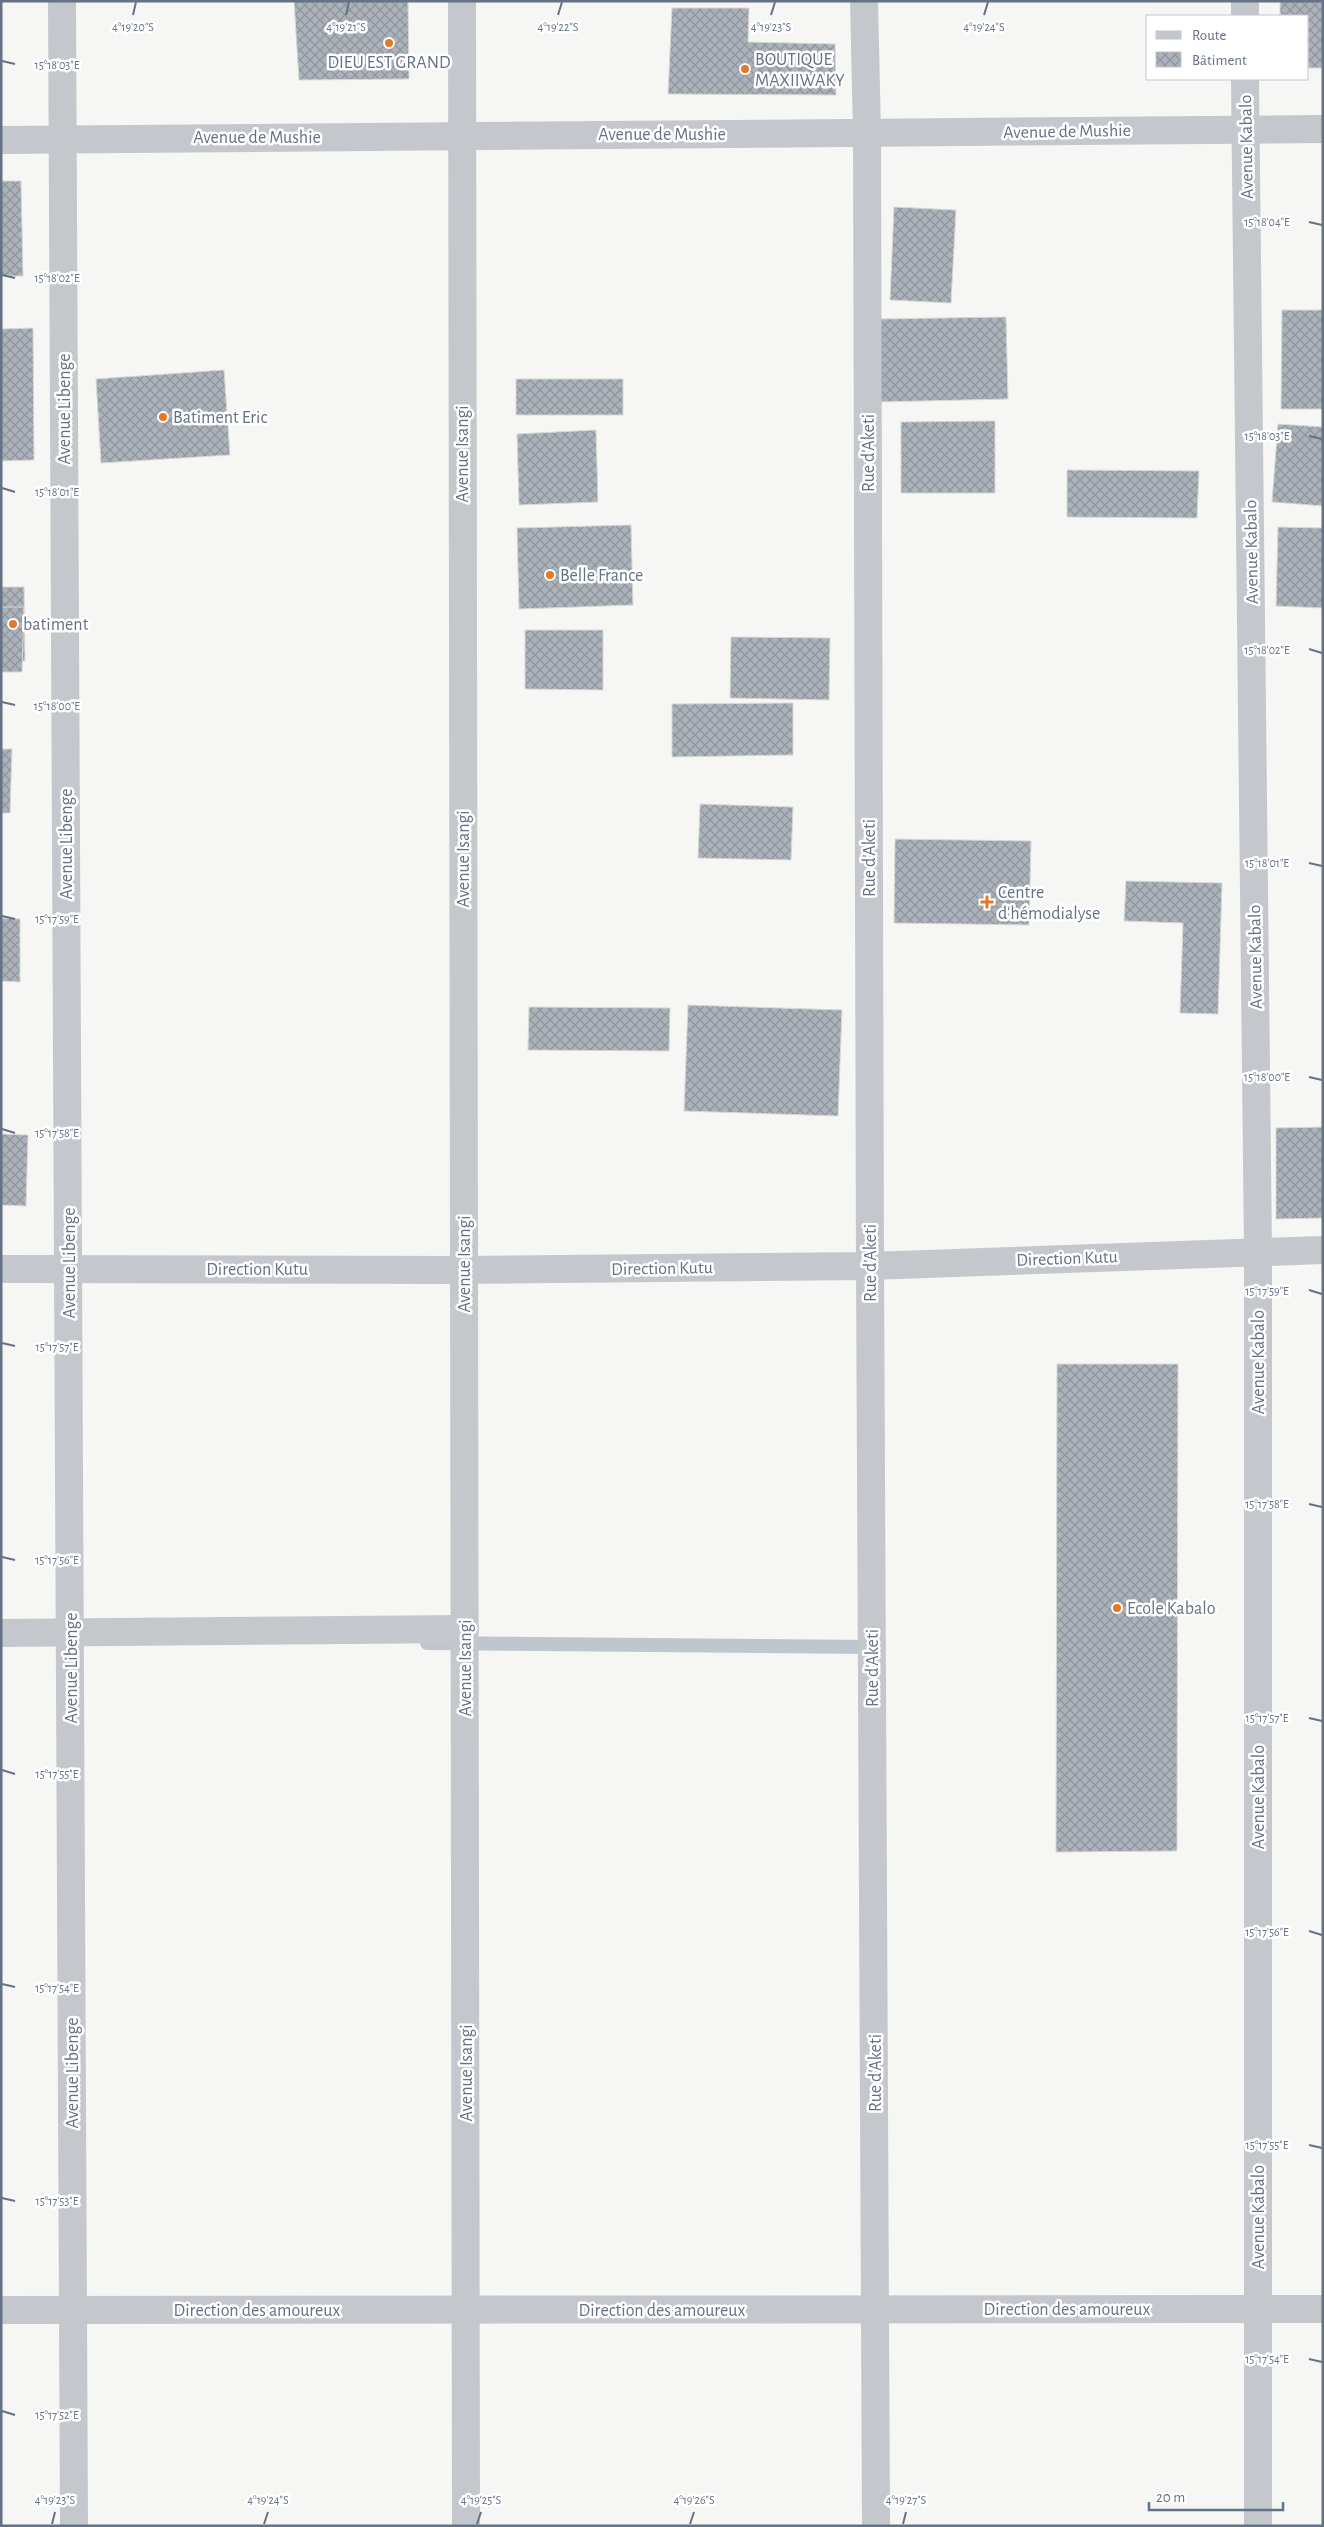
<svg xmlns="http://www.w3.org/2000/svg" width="1324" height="2527" font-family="'Alegreya Sans',sans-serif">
<defs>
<pattern id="building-cross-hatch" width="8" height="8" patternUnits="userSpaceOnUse" patternTransform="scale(1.25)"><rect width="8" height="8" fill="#acb2ba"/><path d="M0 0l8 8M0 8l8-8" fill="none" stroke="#90959d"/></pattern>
</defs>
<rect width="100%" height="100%" fill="#f6f7f4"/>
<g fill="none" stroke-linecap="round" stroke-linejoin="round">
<polyline stroke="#bfc6cd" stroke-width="14" points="427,1643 872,1647"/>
</g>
<g fill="url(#building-cross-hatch)" stroke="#d8d8d6">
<polygon points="294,1 408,1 409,79 299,80"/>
<polygon points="1280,1 1323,1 1323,68 1308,68 1308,16 1280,16"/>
<polygon points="672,8 749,8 748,42 835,44 836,95 668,94"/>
<polygon points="1,181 21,181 23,276 1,276"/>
<polygon points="894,207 956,210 951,303 890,300"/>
<polygon points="1282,310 1323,310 1323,409 1281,409"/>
<polygon points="1006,317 1008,399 878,402 877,319"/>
<polygon points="33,328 34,460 1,461 1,329"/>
<polygon points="224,370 230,455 101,463 96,379"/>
<rect x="516" y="379" width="107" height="36"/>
<polygon points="995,421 995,493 901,493 901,422"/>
<polygon points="1278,424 1323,427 1323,506 1272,502"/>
<polygon points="596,430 598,502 519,505 517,434"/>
<polygon points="1067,470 1199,471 1197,518 1067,517"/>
<polygon points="631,525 633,605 519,609 517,528"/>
<polygon points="1278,527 1323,528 1323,608 1276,606"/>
<polygon points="1,587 24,587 25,661 1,661"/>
<polygon points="1,607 24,607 22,672 1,672"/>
<polygon points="525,630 603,630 603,690 525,689"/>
<polygon points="731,637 830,638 829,700 730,698"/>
<polygon points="793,703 793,755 672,757 672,704"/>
<polygon points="1,749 12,749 10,813 1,813"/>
<polygon points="700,804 793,807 791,860 698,858"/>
<polygon points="895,839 1031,841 1029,925 894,923"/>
<polygon points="1126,881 1222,883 1218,1014 1180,1013 1183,923 1124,921"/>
<polygon points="1,918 20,919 20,982 1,981"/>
<polygon points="688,1005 842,1010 838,1116 684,1111"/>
<polygon points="529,1007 670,1008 669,1051 528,1050"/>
<polygon points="1323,1127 1323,1218 1276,1219 1276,1128"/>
<polygon points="1,1134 28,1135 26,1206 1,1205"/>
<polygon points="1057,1364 1178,1364 1177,1851 1056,1852"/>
</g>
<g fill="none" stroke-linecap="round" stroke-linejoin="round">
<g stroke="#c4c7cb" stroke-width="28">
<polyline points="62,1 74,2526"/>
<polyline points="462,1 466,2526"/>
<polyline points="864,1 867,133 870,1266 876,2526"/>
<polyline points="1245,1 1245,16"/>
<polyline points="1245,79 1258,1251 1258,2526"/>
<polyline points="1,1269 464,1270 870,1266 1323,1250"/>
<polyline points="1,1633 465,1629"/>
<polyline points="1,2310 1323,2309"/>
</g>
<polyline stroke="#c4c7cb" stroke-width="28" points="1,140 1323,129"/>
</g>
<path fill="none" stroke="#657185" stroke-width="2" d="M133 15 136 2M346 15 349 2M558 15 562 2M771 15 775 2M984 15 988 2M2 61 15 64M1309 222 1322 225M2 275 15 278M1309 436 1322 439M2 488 15 492M1309 649 1322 653M2 702 15 705M1309 863 1322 866M2 916 15 919M1309 1077 1322 1080M2 1129 15 1133M1309 1290 1322 1294M2 1343 15 1346M1309 1504 1322 1507M2 1557 15 1560M1309 1718 1322 1721M2 1770 15 1774M1309 1931 1322 1935M2 1984 15 1987M1309 2145 1322 2148M2 2198 15 2201M1309 2359 1322 2362M2 2411 15 2415M52 2524 55 2512M264 2524 268 2512M477 2524 481 2512M690 2524 694 2512M903 2524 906 2512"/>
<g fill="#e57826" stroke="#fff" stroke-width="2">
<circle cx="389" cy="43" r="5"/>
<circle cx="745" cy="69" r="5"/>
<circle cx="163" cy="417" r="5"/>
<circle cx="550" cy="575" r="5"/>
<circle cx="13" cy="624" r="5"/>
<path d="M984.5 894.5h5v5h5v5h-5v5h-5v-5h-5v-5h5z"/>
<circle cx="1117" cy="1608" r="5"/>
</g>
<g text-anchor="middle" stroke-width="5" stroke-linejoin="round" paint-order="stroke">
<g font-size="18" fill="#657185" stroke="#fff" text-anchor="start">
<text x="755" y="65">BOUTIQUE<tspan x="755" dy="21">MAXIIWAKY</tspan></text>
<text x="389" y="68" text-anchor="middle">DIEU EST GRAND</text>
<text x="173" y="423">Batiment Eric</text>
<text x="560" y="581">Belle France</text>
<text x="23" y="630">batiment</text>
<text x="998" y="898">Centre<tspan x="998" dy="21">d'hémodialyse</tspan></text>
<text x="1127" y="1614">Ecole Kabalo</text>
</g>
<g font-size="18" fill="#657185" stroke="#fff">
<text transform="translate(1067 131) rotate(-1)" y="6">Avenue de Mushie</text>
<text x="662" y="140">Avenue de Mushie</text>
<text x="257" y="143">Avenue de Mushie</text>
<text transform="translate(1246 147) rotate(-91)" y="6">Avenue Kabalo</text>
<text transform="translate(64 409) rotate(-90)" y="6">Avenue Libenge</text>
<text transform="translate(868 453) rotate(-90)" y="6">Rue d'Aketi</text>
<text transform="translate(462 454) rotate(-90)" y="6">Avenue Isangi</text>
<text transform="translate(1251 552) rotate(-91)" y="6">Avenue Kabalo</text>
<text transform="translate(66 844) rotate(-90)" y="6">Avenue Libenge</text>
<text transform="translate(869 858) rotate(-90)" y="6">Rue d'Aketi</text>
<text transform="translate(463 859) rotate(-90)" y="6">Avenue Isangi</text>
<text transform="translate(1255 957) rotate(-91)" y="6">Avenue Kabalo</text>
<text transform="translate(1067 1258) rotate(-2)" y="6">Direction Kutu</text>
<text transform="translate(69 1263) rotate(-90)" y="6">Avenue Libenge</text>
<text transform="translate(870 1263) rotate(-90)" y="6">Rue d'Aketi</text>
<text transform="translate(464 1264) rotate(-90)" y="6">Avenue Isangi</text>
<text transform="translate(662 1268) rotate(-1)" y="6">Direction Kutu</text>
<text x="257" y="1275">Direction Kutu</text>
<text transform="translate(1258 1362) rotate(-90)" y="6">Avenue Kabalo</text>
<text transform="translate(71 1668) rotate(-90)" y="6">Avenue Libenge</text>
<text transform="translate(465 1668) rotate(-90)" y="6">Avenue Isangi</text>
<text transform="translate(872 1668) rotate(-90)" y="6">Rue d'Aketi</text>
<text transform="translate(1258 1797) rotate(-90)" y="6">Avenue Kabalo</text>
<text transform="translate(72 2073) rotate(-90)" y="6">Avenue Libenge</text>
<text transform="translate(466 2073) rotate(-90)" y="6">Avenue Isangi</text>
<text transform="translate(875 2073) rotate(-90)" y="6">Rue d'Aketi</text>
<text transform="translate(1258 2217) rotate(-90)" y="6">Avenue Kabalo</text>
<text x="1067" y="2315">Direction des amoureux</text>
<text x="257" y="2316">Direction des amoureux</text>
<text x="662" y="2316">Direction des amoureux</text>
</g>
</g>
<g font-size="12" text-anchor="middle" fill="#657185" stroke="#fff" stroke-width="5" stroke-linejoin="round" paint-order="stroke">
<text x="133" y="31">4°19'20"S</text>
<text x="346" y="31">4°19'21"S</text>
<text x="558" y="31">4°19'22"S</text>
<text x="771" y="31">4°19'23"S</text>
<text x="984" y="31">4°19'24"S</text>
<text x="57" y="69">15°18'03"E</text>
<text x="1267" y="226">15°18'04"E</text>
<text x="57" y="282">15°18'02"E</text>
<text x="1267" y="440">15°18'03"E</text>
<text x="57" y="496">15°18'01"E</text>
<text x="1267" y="654">15°18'02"E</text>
<text x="57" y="710">15°18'00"E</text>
<text x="1267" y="867">15°18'01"E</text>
<text x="57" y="923">15°17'59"E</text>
<text x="1267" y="1081">15°18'00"E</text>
<text x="57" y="1137">15°17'58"E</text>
<text x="1267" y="1295">15°17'59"E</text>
<text x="57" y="1351">15°17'57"E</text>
<text x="1267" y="1508">15°17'58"E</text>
<text x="57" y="1564">15°17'56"E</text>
<text x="1267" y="1722">15°17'57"E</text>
<text x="57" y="1778">15°17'55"E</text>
<text x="1267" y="1936">15°17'56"E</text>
<text x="57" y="1992">15°17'54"E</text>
<text x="1267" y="2149">15°17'55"E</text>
<text x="57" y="2205">15°17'53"E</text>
<text x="1267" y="2363">15°17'54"E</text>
<text x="57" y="2419">15°17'52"E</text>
<text x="55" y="2504">4°19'23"S</text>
<text x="268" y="2504">4°19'24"S</text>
<text x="481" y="2504">4°19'25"S</text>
<text x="694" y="2504">4°19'26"S</text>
<text x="906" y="2504">4°19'27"S</text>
</g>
<rect width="1324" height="2527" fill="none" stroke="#657185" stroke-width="5"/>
<rect x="1146" y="15" width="162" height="65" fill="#ffffff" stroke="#c1c6ce"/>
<rect x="1156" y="31" width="25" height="8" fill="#c4c7cb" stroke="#c1c6ce"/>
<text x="1192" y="40" font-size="15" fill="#657185">Route</text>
<rect x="1156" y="52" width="25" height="15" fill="url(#building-cross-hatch)" stroke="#c1c6ce"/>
<text x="1192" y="65" font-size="15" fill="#657185">Bâtiment</text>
<path d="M1149 2502v8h134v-8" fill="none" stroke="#657185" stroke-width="2.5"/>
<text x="1156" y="2502" font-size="15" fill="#657185" stroke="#ffffff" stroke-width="4" paint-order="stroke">20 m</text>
</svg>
